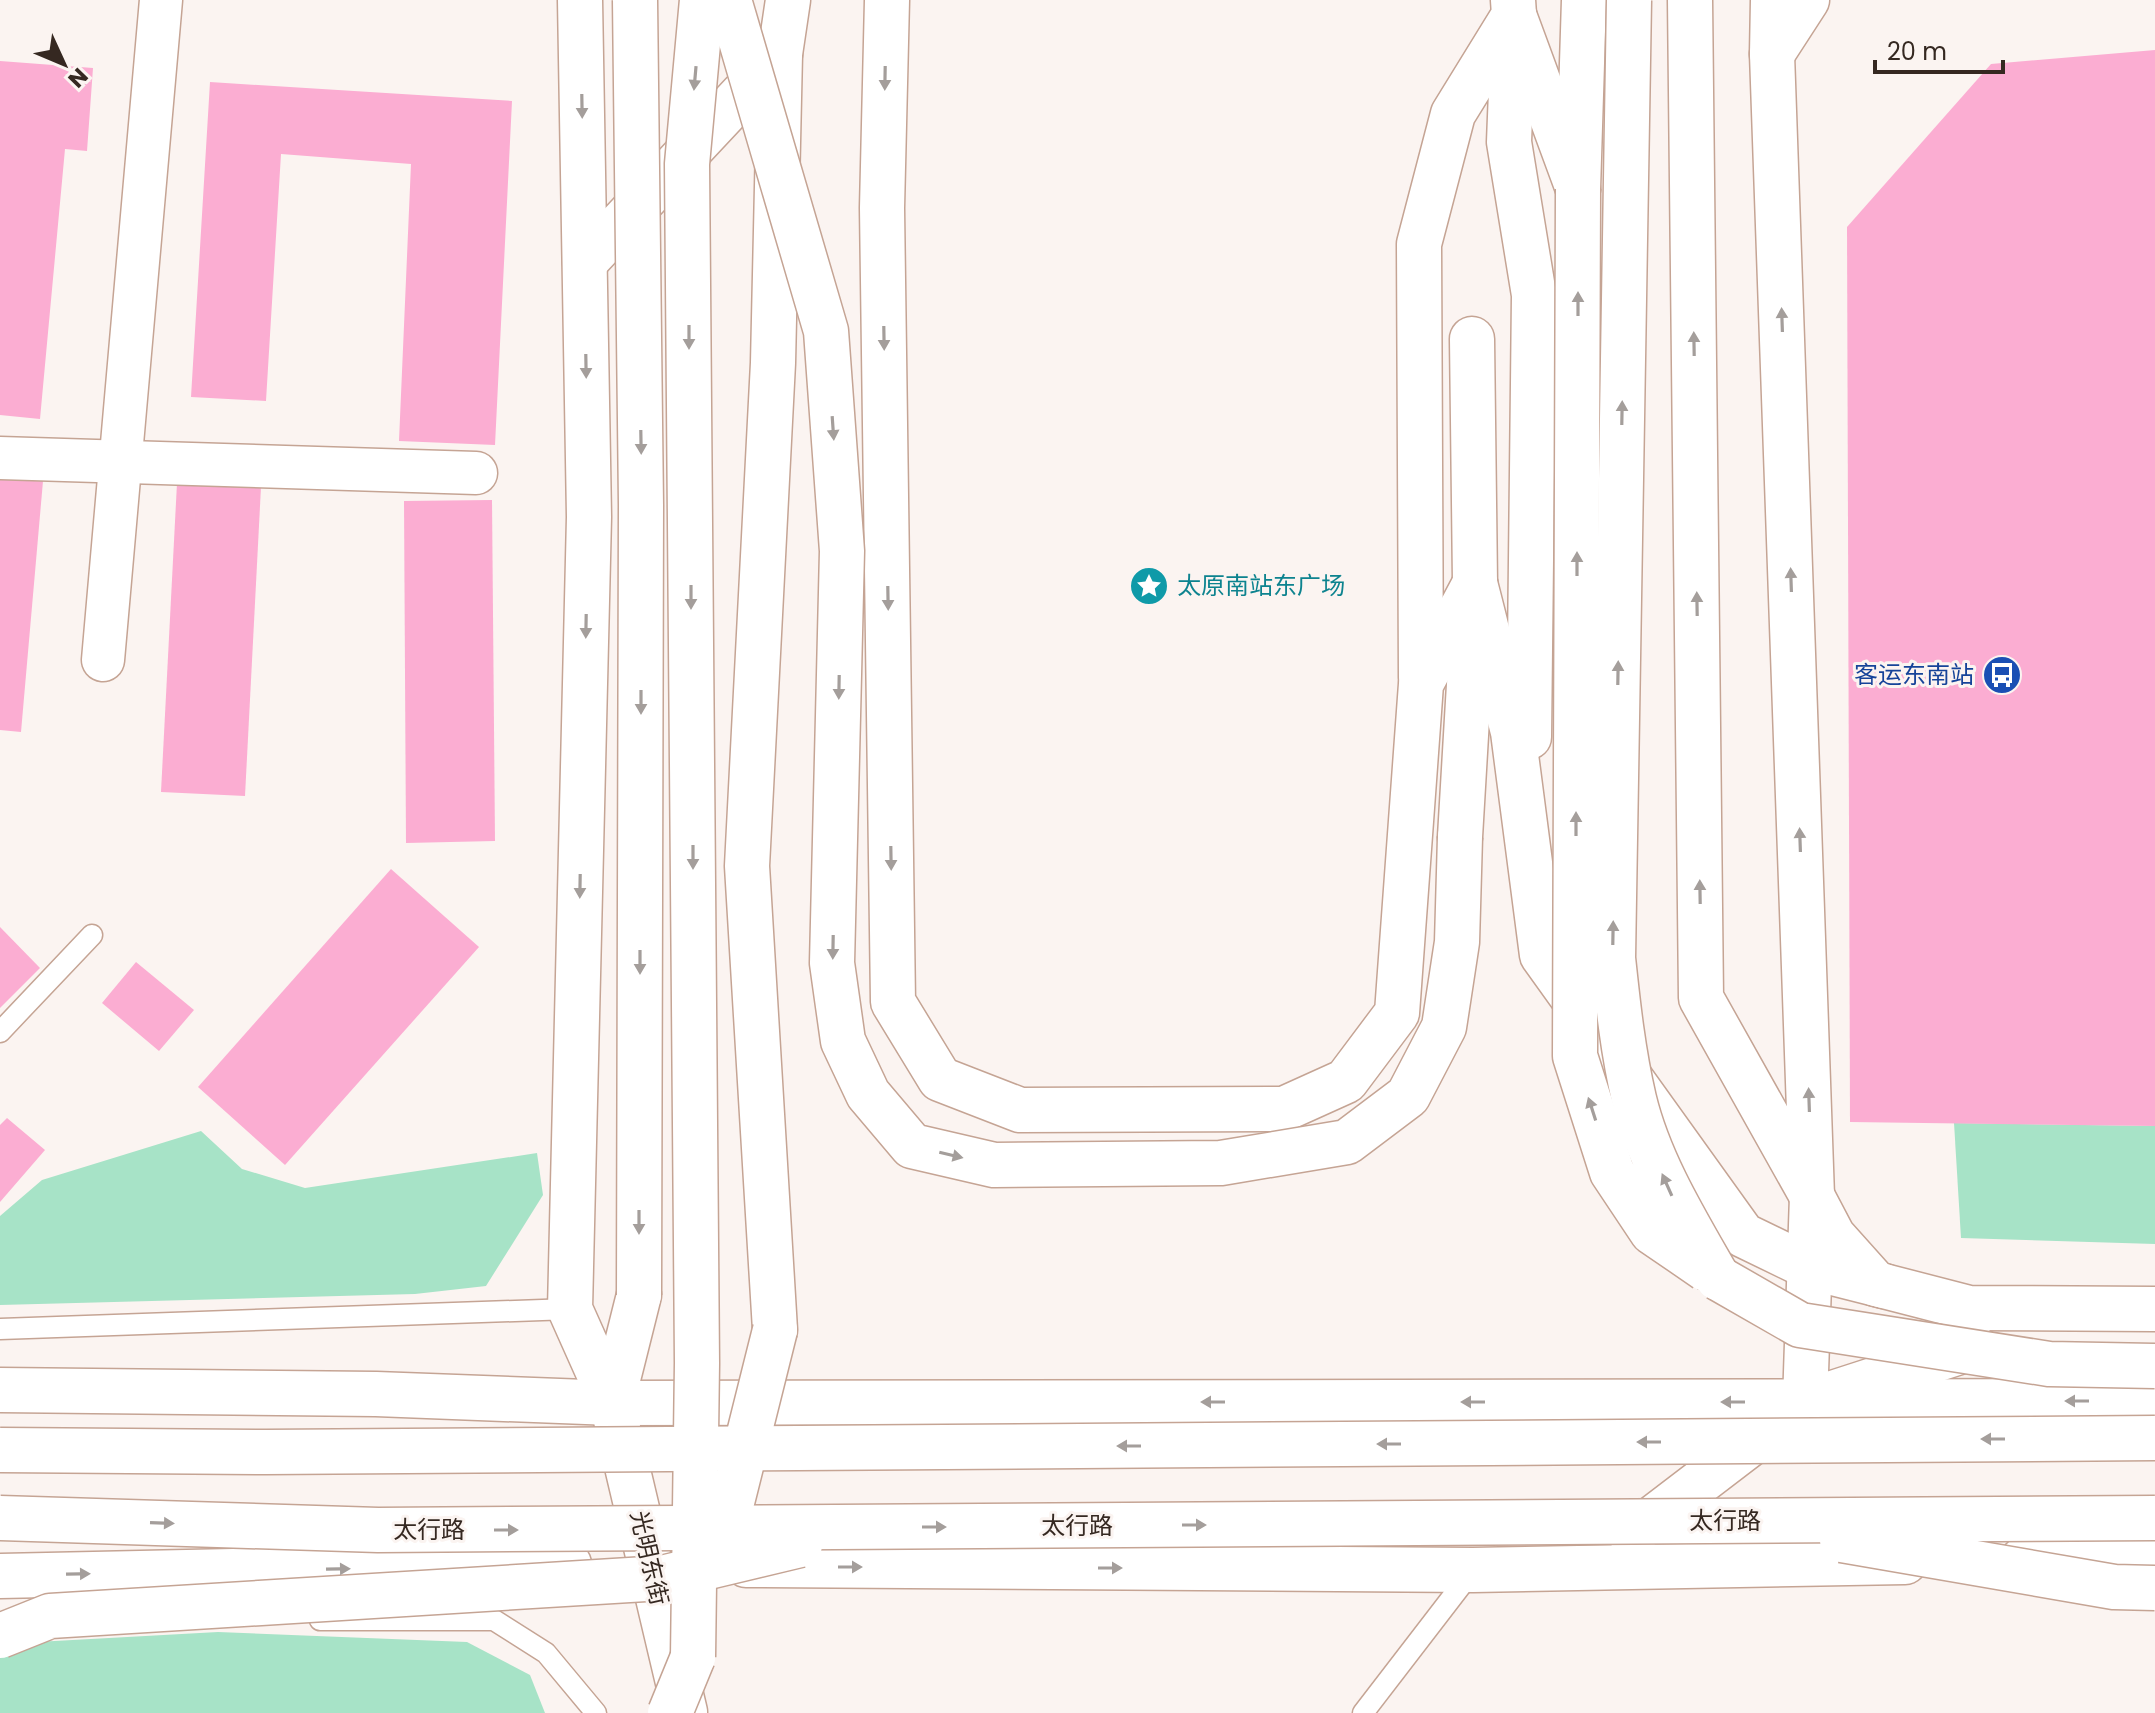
<svg xmlns="http://www.w3.org/2000/svg" width="2155" height="1713" font-family="Poppins,'Noto Sans SC',sans-serif">
<rect width="100%" height="100%" fill="#fbf4f1"/>
<g fill="#a7e3c7">
<polygon points="1954,1123 2155,1126 2155,1244 1961,1238"/>
<polygon points="201,1131 242,1169 305,1188 537,1153 543,1195 486,1286 415,1294 0,1305 0,1216 42,1180"/>
<polygon points="218,1632 467,1642 530,1675 545,1713 0,1713 0,1644"/>
</g>
<g fill="#fbadd2">
<polygon points="2155,50 2155,1126 1850,1122 1847,227 1991,64"/>
<polygon points="0,61 93,68 87,151 65,149 40,419 0,415"/>
<polygon points="210,82 512,101 495,445 399,441 411,164 281,154 266,401 191,397"/>
<polygon points="0,478 43,481 21,732 0,730"/>
<polygon points="177,483 261,487 245,796 161,792"/>
<polygon points="492,500 495,841 406,843 404,501"/>
<polygon points="391,869 479,947 285,1165 198,1087"/>
<polygon points="0,927 40,968 0,1008"/>
<polygon points="136,962 194,1010 159,1051 102,1003"/>
<polygon points="7,1118 45,1150 0,1202 0,1125"/>
</g>
<g fill="none" stroke-linecap="round" stroke-linejoin="round">
<defs>
<g id="lane">
<polyline points="0,1032 92,935"/>
<polyline points="0,1329 570,1309"/>
<polyline points="320,1620 494,1620 546,1653 596,1713"/>
<polyline points="1363,1713 1473,1570"/>
</g>
<g id="street">
<polyline points="0,458 476,473"/>
<polyline points="103,660 161,0"/>
</g>
<g id="secondary">
<polyline points="580,0 589,517 570,1309 612,1403 685,1712"/>
<polyline points="887,0 882,208 893,1002 940,1079 1020,1110 1284,1109 1346,1081 1397,1013 1421,684 1475,583"/>
<polyline points="1514,15 1578,189"/>
<polyline points="1772,54 1807,0"/>
<polyline points="585,262 780,54 788,0"/>
<polyline points="1421,678 1419,244 1453,114 1514,15 1513,0"/>
<polyline points="0,1390 376,1394 612,1403 2155,1401"/>
<polyline points="1631,1535 1805,1402 1812,1196 1772,54 1773,0"/>
<polyline points="2022,1560 2155,1558"/>
<polyline points="746,1565 1473,1570 1905,1562"/>
<polyline points="0,1576 569,1564"/>
</g>
<g id="primary">
<polyline points="1690,0 1701,998 1812,1196"/>
<polyline points="1514,15 1509,142 1534,295 1529,737"/>
<polyline points="1578,189 1584,0"/>
<polyline points="1475,583 1513,732 1542,955 1743,1235 1809,1267 1884,1286"/>
<polyline points="1460,837 1475,583 1472,339"/>
<polyline points="775,1330 747,866 773,363 780,54"/>
<polyline points="612,1403 639,1295"/>
</g>
<g id="highway">
<polyline points="1812,1196 1833,1236 1876,1284 1969,1308 2155,1309"/>
<polyline points="1805,1402 1975,1347"/>
</g>
</defs>
<use href="#lane" stroke="#c5a494" stroke-width="23"/>
<use href="#street" stroke="#c5a494" stroke-width="45"/>
<use href="#secondary" stroke="#c5a494" stroke-width="47"/>
<use href="#primary" stroke="#c5a494" stroke-width="47"/>
<use href="#highway" stroke="#c5a494" stroke-width="47"/>
<use href="#lane" stroke="#fff" stroke-width="20"/>
<use href="#street" stroke="#fff" stroke-width="42"/>
<use href="#secondary" stroke="#fff" stroke-width="44"/>
<use href="#primary" stroke="#fff" stroke-width="44"/>
<use href="#highway" stroke="#fff" stroke-width="44"/>
<defs>
<g id="primary-bridge">
<polyline points="635,0 641,505 639,1295"/>
<polyline points="729,0 826,331 842,551 832,963 843,1041 868,1094 912,1146 994,1165 1221,1163 1347,1142 1408,1096 1444,1027 1457,942 1460,837"/>
<path d="M1629 0 1613 958C1618 1005 1623 1052 1634 1099 1649 1162 1686 1222 1718 1278"/>
<polyline points="1578,189 1575,1056 1612,1172 1652,1232 1706,1269"/>
<polyline points="717,1562 775,1330"/>
<polyline points="693,1657 697,1363 687,164 702,0"/>
</g>
<g id="highway-bridge">
<polyline points="1718,1278 1800,1325 2049,1364 2155,1366"/>
<polyline points="0,1450 266,1452 2155,1438"/>
<polyline points="0,1518 378,1530 2155,1518"/>
<polyline points="1842,1540 2114,1587 2155,1588"/>
<polyline points="0,1636 50,1616 662,1578 800,1545"/>
<polyline points="670,1713 693,1657"/>
</g>
</defs>
<use href="#primary-bridge" stroke="#c5a494" stroke-width="47" stroke-linecap="butt"/>
<use href="#highway-bridge" stroke="#c5a494" stroke-width="47" stroke-linecap="butt"/>
<use href="#primary-bridge" stroke="#fff" stroke-width="44"/>
<use href="#highway-bridge" stroke="#fff" stroke-width="44"/>
</g>
<defs><path id="oneway-solid" d="M-6-.8H1V-3.2L6.5 0L1 3.2V.8H-6Z" transform="scale(2)"/></defs>
<g fill="#a49e9b">
<use href="#oneway-solid" transform="translate(695 78) rotate(95)"/>
<use href="#oneway-solid" transform="translate(885 78) rotate(91)"/>
<use href="#oneway-solid" transform="translate(582 106) rotate(89)"/>
<use href="#oneway-solid" transform="translate(1578 304) rotate(-90)"/>
<use href="#oneway-solid" transform="translate(1782 320) rotate(-92)"/>
<use href="#oneway-solid" transform="translate(689 337) rotate(90)"/>
<use href="#oneway-solid" transform="translate(884 338) rotate(89)"/>
<use href="#oneway-solid" transform="translate(1694 344) rotate(-91)"/>
<use href="#oneway-solid" transform="translate(586 366) rotate(89)"/>
<use href="#oneway-solid" transform="translate(1622 413) rotate(-89)"/>
<use href="#oneway-solid" transform="translate(833 428) rotate(86)"/>
<use href="#oneway-solid" transform="translate(641 442) rotate(89)"/>
<use href="#oneway-solid" transform="translate(1577 564) rotate(-90)"/>
<use href="#oneway-solid" transform="translate(1791 580) rotate(-92)"/>
<use href="#oneway-solid" transform="translate(691 597) rotate(90)"/>
<use href="#oneway-solid" transform="translate(888 598) rotate(89)"/>
<use href="#oneway-solid" transform="translate(1697 604) rotate(-91)"/>
<use href="#oneway-solid" transform="translate(586 626) rotate(91)"/>
<use href="#oneway-solid" transform="translate(1618 673) rotate(-89)"/>
<use href="#oneway-solid" transform="translate(839 687) rotate(91)"/>
<use href="#oneway-solid" transform="translate(641 702) rotate(90)"/>
<use href="#oneway-solid" transform="translate(1576 824) rotate(-90)"/>
<use href="#oneway-solid" transform="translate(1800 840) rotate(-92)"/>
<use href="#oneway-solid" transform="translate(693 857) rotate(90)"/>
<use href="#oneway-solid" transform="translate(891 858) rotate(89)"/>
<use href="#oneway-solid" transform="translate(580 886) rotate(91)"/>
<use href="#oneway-solid" transform="translate(1700 892) rotate(-91)"/>
<use href="#oneway-solid" transform="translate(1613 933) rotate(-89)"/>
<use href="#oneway-solid" transform="translate(833 947) rotate(91)"/>
<use href="#oneway-solid" transform="translate(640 962) rotate(90)"/>
<use href="#oneway-solid" transform="translate(1809 1100) rotate(-92)"/>
<use href="#oneway-solid" transform="translate(1592 1109) rotate(-108)"/>
<use href="#oneway-solid" transform="translate(951 1155) rotate(13)"/>
<use href="#oneway-solid" transform="translate(1667 1185) rotate(-114)"/>
<use href="#oneway-solid" transform="translate(639 1222) rotate(90)"/>
<use href="#oneway-solid" transform="translate(2077 1401) rotate(180)"/>
<use href="#oneway-solid" transform="translate(1213 1402) rotate(180)"/>
<use href="#oneway-solid" transform="translate(1473 1402) rotate(180)"/>
<use href="#oneway-solid" transform="translate(1733 1402) rotate(180)"/>
<use href="#oneway-solid" transform="translate(1993 1439) rotate(180)"/>
<use href="#oneway-solid" transform="translate(1649 1442) rotate(180)"/>
<use href="#oneway-solid" transform="translate(1389 1444) rotate(180)"/>
<use href="#oneway-solid" transform="translate(1129 1446) rotate(180)"/>
<use href="#oneway-solid" transform="translate(162 1523) rotate(2)"/>
<use href="#oneway-solid" transform="translate(1194 1525)"/>
<use href="#oneway-solid" transform="translate(934 1527)"/>
<use href="#oneway-solid" transform="translate(506 1530)"/>
<use href="#oneway-solid" transform="translate(850 1567)"/>
<use href="#oneway-solid" transform="translate(1110 1568)"/>
<use href="#oneway-solid" transform="translate(338 1569) rotate(-1)"/>
<use href="#oneway-solid" transform="translate(78 1574) rotate(-1)"/>
</g>
<defs>
<symbol id="sight-disc" viewBox="-11 -11 22 22"><circle r="9.5" fill="#0f9aa8" stroke="#fbf4f1"/><path d="M0-6L1.8-2.2L6-1.7L2.9 1.2L3.7 5.4L0 3.3L-3.7 5.4L-2.9 1.2L-6-1.7L-1.8-2.2Z" fill="#fff"/></symbol>
<symbol id="bus-disc" viewBox="-11 -11 22 22"><circle r="9.5" fill="#1a4fb4" stroke="#fbf4f1"/><path d="M-5-6H5V4H4V6H2V4H-2V6H-4V4H-5ZM-3.5-4V0h7V-4ZM-3.5 1.2v1.5H-2V1.2ZM2 1.2v1.5H3.5V1.2Z" fill="#fff"/></symbol>
</defs>
<g fill-rule="evenodd">
<use href="#sight-disc" x="1127" y="564" width="44" height="44"/>
<use href="#bus-disc" x="1980" y="653" width="44" height="44"/>
</g>
<g text-anchor="middle" stroke-width="6" stroke-linejoin="round" paint-order="stroke">
<g font-size="24" fill="#0d838f" stroke="#fbf4f1" text-anchor="start">
<text x="1177" y="594">太原南站东广场</text>
</g>
<g font-size="24" fill="#164399" stroke="#fbf4f1" text-anchor="end">
<text x="1974" y="683">客运东南站</text>
</g>
<g font-size="24" fill="#352821" stroke="#fbf4f1">
<text x="1725" y="1529">太行路</text>
<text x="1077" y="1534">太行路</text>
<text x="429" y="1538">太行路</text>
<text transform="translate(649 1558) rotate(77)" y="8">光明东街</text>
</g>
</g>
<g transform="translate(64 64) rotate(134)" stroke="#fbf4f1" stroke-width="6" paint-order="stroke">
<path d="M0-6L14 30L0 20L-14 30Z" fill="#352821"/>
<text y="-12" font-size="22" font-weight="bold" text-anchor="middle" fill="#352821">N</text>
</g>
<path d="M1875 60v12h128v-12" fill="none" stroke="#352821" stroke-width="4"/>
<text x="1887" y="60" font-size="24" fill="#352821" stroke="#fbf4f1" stroke-width="6" paint-order="stroke">20 m</text>
</svg>
